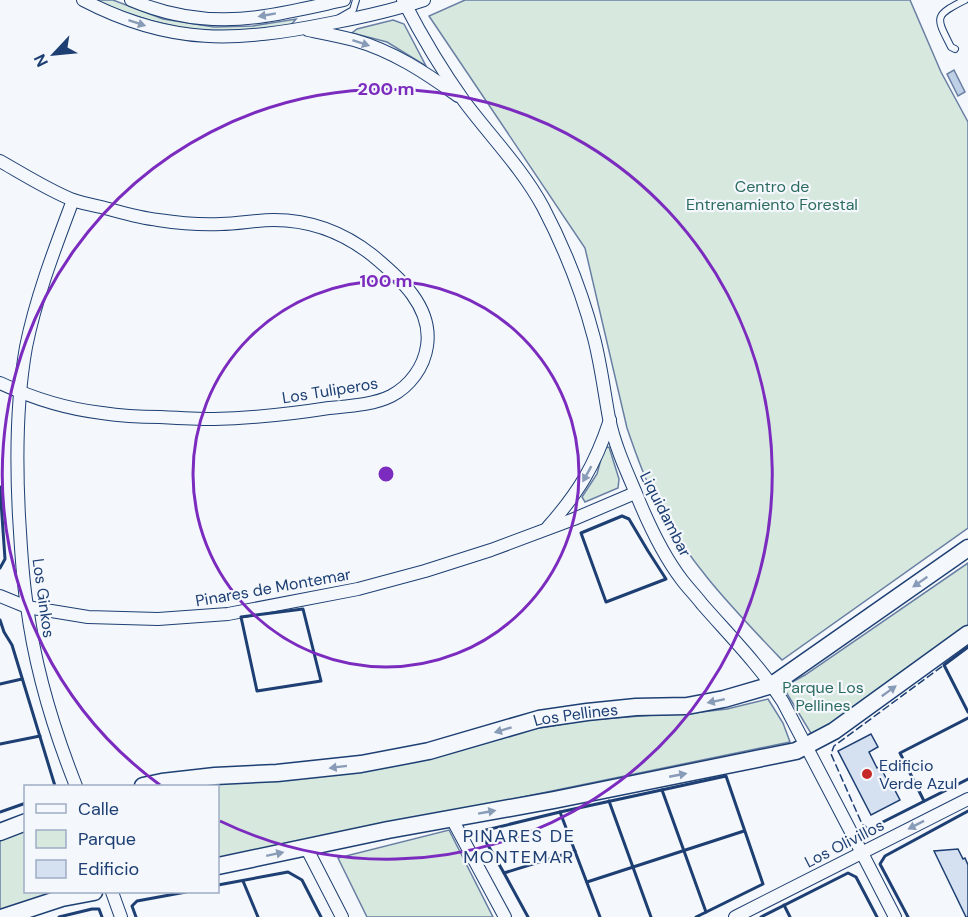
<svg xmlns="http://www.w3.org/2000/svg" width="968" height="917" font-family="'DM Sans',sans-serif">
<rect width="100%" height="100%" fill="#f4f7fb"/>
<g fill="#d7e8df" stroke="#687fa3" stroke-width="1.5">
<polygon points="95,0 113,0 163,19 214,27 253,26 296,19 290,26 254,31 191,30 152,21 121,11"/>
<path d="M465 0H910L941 72 968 122V528L782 660C732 608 680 554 650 488 641 469 634 448 627 428L585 248 429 16Z"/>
<polygon points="393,20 404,24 426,66 387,42 352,33 357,29"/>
<polygon points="609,447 619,479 618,488 585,502 582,497 597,474 604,448"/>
<polygon points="968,563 968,625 830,724 812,735 783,687 805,675"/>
<polygon points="768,699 783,723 790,742 454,811 218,858 218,786 190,786 588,720 654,715 684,714 727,709"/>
<polygon points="25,827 26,892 66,892 0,910 0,839"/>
<polygon points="449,830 493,917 367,917 338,858"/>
</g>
<polygon fill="#bed0e5" stroke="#687fa3" stroke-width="1.5" points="954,70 965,92 958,96 947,74"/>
<g fill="#d5e0f0" stroke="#1d3f73" stroke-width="1.5">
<polygon points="871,734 878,747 869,752 877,768 880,766 888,782 890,781 900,800 871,815 838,751"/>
<polygon points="958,849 963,859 965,858 968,865 968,917 966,917 934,851"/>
</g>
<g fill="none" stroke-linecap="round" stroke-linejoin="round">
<defs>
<g id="service">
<polyline points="339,18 353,10 356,0"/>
<path d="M955 49 951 47C936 17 933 16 965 0"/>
</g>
<g id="minor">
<path d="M83 0C171 46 237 42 331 23 363 17 394 10 424 0"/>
<path d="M131 0C171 17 215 23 258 17 287 13 316 6 344 0"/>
<path d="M403 0C421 35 441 69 464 101 490 136 522 168 543 207 565 249 582 292 594 338 601 365 604 391 609 418 614 443 625 468 635 491 647 521 662 554 682 580 688 588 696 596 702 604 730 636 760 666 783 702L862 853 895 917"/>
<path d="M308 30C323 33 339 36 354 40 393 51 426 73 458 96"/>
<path d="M0 161C23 174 48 190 73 200 82 203 92 205 101 207 120 212 139 218 158 220 178 223 200 225 221 224 238 224 256 220 274 220 310 220 344 233 372 255 400 278 433 307 427 346 424 367 410 386 391 396 373 405 349 406 329 408 291 414 252 418 214 419 196 419 178 418 160 417 141 417 121 416 102 413 67 409 32 398 0 383"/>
<path d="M73 200C55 248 36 297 26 347 16 403 16 459 19 516 21 546 22 576 27 606 35 669 53 728 76 786"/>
<path d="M548 527C579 492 595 465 610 420"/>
<polyline points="0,596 27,607 88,617 158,619 228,614 358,589 425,571 491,550 574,519 635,493"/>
<polyline points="452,819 505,917"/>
<polyline points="306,847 342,917"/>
<polyline points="112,892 121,917"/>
<polyline points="735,917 968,799"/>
</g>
<g id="secondary">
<path id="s1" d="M143 786 162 782 215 776 277 773 361 764 429 751 539 719 587 712 636 707 687 706 724 699 772 685 968 548"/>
<polyline points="0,832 26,822"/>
<polyline points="218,866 388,830 554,800 796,751 834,731 968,634"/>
<polyline points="4,917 62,898 94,892"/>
</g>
</defs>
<use href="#service" stroke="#1d3f73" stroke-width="8"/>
<use href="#minor" stroke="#1d3f73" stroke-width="14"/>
<use href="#secondary" stroke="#1d3f73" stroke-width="19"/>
<use href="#service" stroke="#f4f7fb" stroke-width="6"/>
<use href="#minor" stroke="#f4f7fb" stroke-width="12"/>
<use href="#secondary" stroke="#f4f7fb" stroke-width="16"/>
<polyline stroke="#1d3f73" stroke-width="1.5" stroke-dasharray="8 3" stroke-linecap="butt" points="869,829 862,824 831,754 834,746 944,665"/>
<g stroke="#1d3f73" stroke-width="3">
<polyline points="0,487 5,559 0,568"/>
<polygon points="622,516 629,519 648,551 666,579 606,602 581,533"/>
<polygon points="303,609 321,681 257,691 241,617"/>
<polyline points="0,620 4,632 12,645 55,786"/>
<polyline points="968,647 944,665 968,712"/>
<polyline points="0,684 22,679"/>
<polyline points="0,744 40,736"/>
<polyline points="662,790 706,912"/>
<polyline points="609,801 651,917"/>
<polyline points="924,801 900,753 968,718"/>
<polyline points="0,812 26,803"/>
<polyline points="560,812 600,917"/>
<polyline points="869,829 968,779"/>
<polyline points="504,873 575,851"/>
<polyline points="243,881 258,917"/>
<polyline points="587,882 744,831"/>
<polyline points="218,885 288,872 302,880 321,917"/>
<polyline points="784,905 790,917"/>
<polyline points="59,917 92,909 99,909 102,917"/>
<polyline points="136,917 132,906 137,901 186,892"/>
<polyline points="528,917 504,873 485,840 482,831 560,812 726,776 763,884 696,917"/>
<polyline points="761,917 848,873 856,877 877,917"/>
<polyline points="908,917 880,864 885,856 968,811"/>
</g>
</g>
<defs><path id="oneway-solid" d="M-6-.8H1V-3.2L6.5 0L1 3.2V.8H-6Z" transform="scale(1.5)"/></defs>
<g fill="#889bb7">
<use href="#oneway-solid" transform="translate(267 15) rotate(170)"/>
<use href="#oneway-solid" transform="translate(137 23) rotate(18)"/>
<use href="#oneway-solid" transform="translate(361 43) rotate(18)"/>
<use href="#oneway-solid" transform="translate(587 474) rotate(119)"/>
<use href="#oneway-solid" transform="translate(920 582) rotate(145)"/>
<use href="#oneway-solid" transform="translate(889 691) rotate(-36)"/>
<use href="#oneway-solid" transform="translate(716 701) rotate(168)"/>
<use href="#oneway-solid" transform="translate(503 730) rotate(163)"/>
<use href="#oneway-solid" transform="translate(338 767) rotate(173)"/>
<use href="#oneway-solid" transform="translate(678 775) rotate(-11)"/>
<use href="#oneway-solid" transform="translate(487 812) rotate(-10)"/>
<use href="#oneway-solid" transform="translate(916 825) rotate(153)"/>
<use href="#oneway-solid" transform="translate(275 854) rotate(-12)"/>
</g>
<g fill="none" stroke="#7b2cbf" stroke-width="3">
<circle cx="386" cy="474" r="193"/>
<path d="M160 785A385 385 0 1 1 220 821"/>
</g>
<circle fill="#c62828" stroke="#f4f7fb" stroke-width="2" cx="867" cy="774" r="6"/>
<g text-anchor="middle" stroke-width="4.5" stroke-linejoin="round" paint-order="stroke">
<g font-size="16" fill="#2c6c60" stroke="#f4f7fb">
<text x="772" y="192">Centro de<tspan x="772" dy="18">Entrenamiento Forestal</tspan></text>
<text x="823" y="693">Parque Los<tspan x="823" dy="18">Pellines</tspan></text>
</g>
<g font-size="16" fill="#1d3f73" stroke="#f4f7fb">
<text transform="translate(330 390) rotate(-9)" y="6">Los Tuliperos</text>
<text transform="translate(666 514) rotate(63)" y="6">Liquidambar</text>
<text transform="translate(273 587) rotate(-10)" y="6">Pinares de Montemar</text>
<text transform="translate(44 598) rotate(82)" y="6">Los Ginkos</text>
<text dy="6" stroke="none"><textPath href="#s1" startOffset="440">Los Pellines</textPath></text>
<text transform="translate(844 843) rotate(-27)" y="6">Los Olivillos</text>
</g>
<g font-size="16" fill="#1d3f73" stroke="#f4f7fb" text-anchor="start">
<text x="879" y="771">Edificio<tspan x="879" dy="18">Verde Azul</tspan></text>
</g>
<g font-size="18" letter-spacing="1.5" fill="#1d3f73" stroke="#f4f7fb">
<text x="519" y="842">PINARES DE<tspan x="519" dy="21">MONTEMAR</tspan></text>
</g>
</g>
<circle cx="386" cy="474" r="9" fill="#7b2cbf" stroke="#f4f7fb" stroke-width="3"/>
<g font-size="18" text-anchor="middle" font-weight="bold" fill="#7b2cbf" stroke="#f4f7fb" stroke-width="4.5" stroke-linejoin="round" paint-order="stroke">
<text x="386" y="95">200 m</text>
<text x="386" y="287">100 m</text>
</g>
<rect x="24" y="785" width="195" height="108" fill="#f4f7fb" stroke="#9eadc5" stroke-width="1.5"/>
<rect x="36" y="804" width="30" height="9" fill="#f4f7fb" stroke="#9eadc5" stroke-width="1.5"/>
<text x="78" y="815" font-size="18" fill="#1d3f73">Calle</text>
<rect x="36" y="830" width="30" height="18" fill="#d7e8df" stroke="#9eadc5" stroke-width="1.5"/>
<text x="78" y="845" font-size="18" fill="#1d3f73">Parque</text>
<rect x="36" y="860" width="30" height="18" fill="#d5e0f0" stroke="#9eadc5" stroke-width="1.5"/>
<text x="78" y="875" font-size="18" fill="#1d3f73">Edificio</text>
<g transform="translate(54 54) rotate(244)" stroke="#f4f7fb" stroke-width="4.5" paint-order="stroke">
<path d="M0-4.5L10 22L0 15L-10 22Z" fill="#1d3f73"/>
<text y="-9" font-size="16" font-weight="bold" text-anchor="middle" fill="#1d3f73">N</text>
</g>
</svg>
